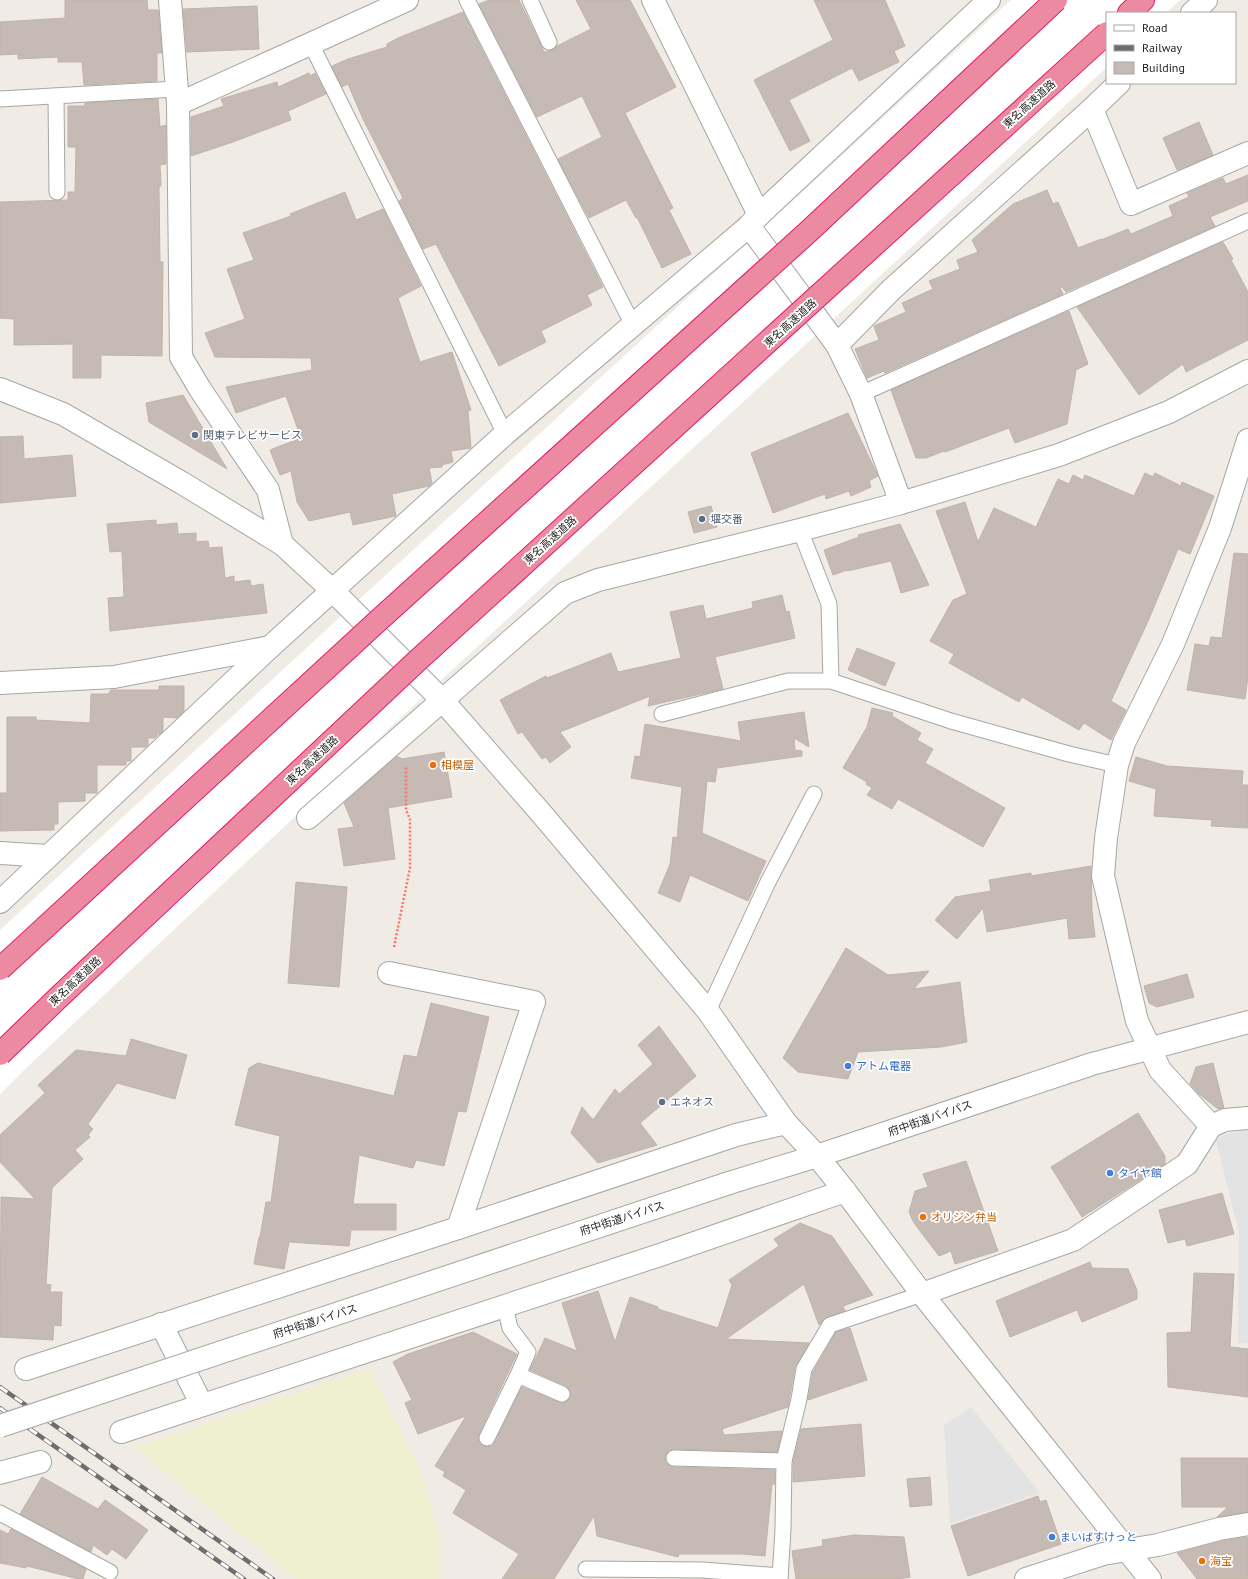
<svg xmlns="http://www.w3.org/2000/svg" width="1248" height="1579" font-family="'PT Sans','Noto Sans JP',sans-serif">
<rect width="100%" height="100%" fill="#f0ece5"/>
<polygon fill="#eff0d0" points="369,1368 421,1471 439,1537 440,1579 296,1579 135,1447"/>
<g fill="#e3e3e3">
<polygon points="1248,1130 1248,1343 1238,1343 1239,1233 1216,1141 1223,1135"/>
<polygon points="971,1407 1040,1493 950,1524 944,1425"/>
</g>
<polygon fill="#fff" points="1011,0 1180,0 1166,13 1107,13 1107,67 438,683 25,1069 0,1094 0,930"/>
<g fill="#c5bbb4" stroke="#c3b2a7">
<polygon points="65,0 147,0 148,10 158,10 162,53 157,53 157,81 84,85 82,62 58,62 58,57 18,59 18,54 0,55 0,22 65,18"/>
<polygon points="489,0 519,0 544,52 553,50 557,46 591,29 576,0 630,0 676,87 625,113 673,208 669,210 691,254 662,268 637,217 636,218 626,200 589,218 558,159 602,137 582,96 537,117 479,4"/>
<polygon points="814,0 885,0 905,46 894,51 899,62 859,81 852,68 789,100 810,141 790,151 754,80 833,40"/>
<polygon points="257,6 259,49 187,52 183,9"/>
<polygon points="463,12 603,287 587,295 592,305 541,331 546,342 499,366 436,244 423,249 399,201 403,198 363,119 348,84 342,87 332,66 348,59 387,47 387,44 398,38"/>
<polygon points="309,73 310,76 315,73 326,94 288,111 291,120 233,142 191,156 191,117 224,106 221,99 277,82 278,87"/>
<polygon points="158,99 160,127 166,125 166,164 160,165 161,186 159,186 160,262 163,262 162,356 101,355 101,378 73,378 73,344 14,345 14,319 0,318 0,202 68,200 68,192 75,192 76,147 68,147 68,106 85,106 85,103"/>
<polygon points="1199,122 1213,155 1177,170 1163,138"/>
<polygon points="1248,175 1248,201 1210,217 1215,226 1066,292 1062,287 1060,288 1063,294 885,373 884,371 867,378 855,349 879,340 874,326 906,312 902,303 933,289 929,281 960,269 957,260 978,252 972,240 1013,204 1047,190 1053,204 1058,202 1078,248 1101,239 1101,240 1128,229 1131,234 1173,216 1169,206 1189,197 1187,193 1223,178 1226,184"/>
<polygon points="345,192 356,220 383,209 421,286 398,298 420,362 452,352 471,410 468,411 471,448 451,451 453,462 442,465 442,467 429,468 432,483 429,486 392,494 396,516 353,525 350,512 309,521 297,502 291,471 280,475 270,450 301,438 286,396 236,413 226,387 312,370 311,358 215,357 205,333 245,319 227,269 254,260 243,233 291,216 290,214"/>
<polygon points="1223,242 1233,259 1231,260 1248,292 1248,340 1186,372 1183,364 1139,395 1077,307"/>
<polygon points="1069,311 1088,364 1076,370 1067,424 1015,443 1009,428 945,452 944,451 926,458 916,458 891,390"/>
<polygon points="183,395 227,469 149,422 146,403"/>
<polygon points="848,413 878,476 869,481 871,487 851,496 849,491 826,499 825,494 773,513 751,453"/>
<polygon points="23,436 24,459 72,455 76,496 0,503 0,437"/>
<polygon points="1145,473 1153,477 1155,473 1181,486 1182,482 1214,496 1190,554 1178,549 1149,619 1111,701 1126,710 1111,740 1084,723 1079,730 1022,697 1019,702 949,663 954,654 930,641 953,600 967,594 936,511 965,502 978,542 994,508 1036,527 1058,479 1069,484 1073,475 1083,480 1085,475 1134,496"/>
<polygon points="711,506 717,527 694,533 688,512"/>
<polygon points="156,520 156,525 177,523 178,534 196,533 196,542 208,541 209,548 222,547 225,578 234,576 234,582 250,580 251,586 263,584 267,613 110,631 108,598 124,597 122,551 110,552 107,524"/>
<polygon points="900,524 929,585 901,593 891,561 847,571 847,570 833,575 824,550 859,537 858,535"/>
<polygon points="1234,553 1248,554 1248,677 1245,699 1187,690 1195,644 1209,646 1211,637 1222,638"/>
<polygon points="782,595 786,612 789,611 795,638 715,657 723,689 648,706 650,696 560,732 571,747 550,763 546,757 542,759 522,732 518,734 500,700 546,676 547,678 611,653 618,672 681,658 670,612 703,605 706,619 753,608 752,602"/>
<polygon points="857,648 895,663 885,686 848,670"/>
<polygon points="159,686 184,686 184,711 177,718 163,717 163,731 160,734 157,734 157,736 155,738 148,738 148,745 146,747 131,747 131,761 126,761 126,765 97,765 97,793 85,793 85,801 58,802 58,824 54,824 54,830 0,831 0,793 7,793 7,717 36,717 36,720 90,723 91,694 108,694 111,690 159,690"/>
<polygon points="872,708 893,713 892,716 921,733 917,740 933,749 925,763 1005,808 983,847 898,799 892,809 867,795 872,788 866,784 867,782 843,768 867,727"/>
<polygon points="804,712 809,747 794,738 795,750 802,751 802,756 717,768 715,782 707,781 702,833 766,861 748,901 690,875 680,902 658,893 670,864 673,837 677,838 682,787 631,778 635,756 640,757 645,724 741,741 738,722"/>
<polygon points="444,752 452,797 388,808 395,859 344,866 338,829 354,827 344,803 397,756 402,759"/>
<polygon points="1136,757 1167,766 1243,771 1242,785 1248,785 1248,828 1211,826 1212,820 1154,816 1156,789 1129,781"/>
<polygon points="1091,866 1092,911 1095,937 1069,939 1067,918 987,932 983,908 957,939 935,920 955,897 991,891 989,880 1031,873 1031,876"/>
<polygon points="296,882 347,887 339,987 288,983"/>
<polygon points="846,948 888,975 929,971 914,989 960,982 967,1042 941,1047 858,1052 848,1079 798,1072 783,1058"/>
<polygon points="1187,974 1194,997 1157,1007 1149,1003 1144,986"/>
<polygon points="431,1003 489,1017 466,1112 458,1111 444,1166 416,1160 413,1168 359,1155 353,1204 396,1204 396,1230 351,1230 349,1246 289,1242 284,1269 254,1264 259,1237 260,1237 266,1202 271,1202 280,1136 235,1125 249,1068 258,1063 394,1096 404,1055 417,1057"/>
<polygon points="659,1026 696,1076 640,1123 657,1145 598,1163 571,1133 582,1107 593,1120 615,1089 619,1094 653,1064 638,1045"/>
<polygon points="131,1039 187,1055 175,1099 117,1083 88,1124 93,1129 88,1135 90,1137 75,1150 83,1159 52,1188 46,1284 51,1285 50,1292 62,1292 61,1326 54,1325 53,1340 0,1337 1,1197 35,1199 0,1162 0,1135 45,1093 38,1085 76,1050 126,1056"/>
<polygon points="1213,1063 1224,1108 1218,1109 1199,1094 1190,1084 1196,1067"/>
<polygon points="1138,1113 1165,1156 1165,1164 1082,1217 1051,1167"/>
<polygon points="966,1161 998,1251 955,1264 951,1251 939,1256 914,1223 909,1212 915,1191 928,1187 923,1174"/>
<polygon points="1222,1193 1234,1234 1187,1246 1185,1239 1168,1243 1159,1210"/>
<polygon points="800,1223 832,1236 873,1295 843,1306 845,1311 827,1317 819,1325 804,1284 726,1339 809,1343 795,1367 788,1407 722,1429 724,1435 782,1431 777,1452 674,1449 669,1450 665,1457 666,1463 674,1467 775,1470 775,1484 772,1484 765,1556 742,1554 679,1554 678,1557 655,1551 597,1536 594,1516 554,1579 502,1579 519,1554 453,1513 466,1490 443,1476 445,1472 435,1466 466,1416 418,1434 405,1403 412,1400 393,1362 408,1354 473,1332 517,1354 479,1434 479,1443 483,1446 487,1447 492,1446 495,1442 522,1387 559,1402 567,1401 570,1398 571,1393 566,1386 530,1370 545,1338 577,1351 562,1303 598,1291 615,1342 630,1297 658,1307 658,1309 718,1328 732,1285 729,1280 779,1246 774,1239"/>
<polygon points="1090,1262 1092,1268 1128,1269 1137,1290 1137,1299 1082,1322 1077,1310 1010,1337 996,1301"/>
<polygon points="1194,1273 1234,1274 1230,1347 1248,1349 1248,1397 1168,1387 1167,1333 1191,1332"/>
<polygon points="850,1328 867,1380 808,1400 813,1372 836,1332"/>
<polygon points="861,1424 865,1476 793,1482 793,1462 801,1429"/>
<polygon points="1181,1458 1248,1458 1248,1512 1217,1517 1228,1507 1182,1507"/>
<polygon points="42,1477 98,1509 105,1500 148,1530 126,1559 112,1549 107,1555 93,1545 91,1552 20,1514"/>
<polygon points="930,1477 932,1505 910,1507 907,1479"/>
<polygon points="1038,1496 1040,1502 1046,1500 1061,1544 968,1576 951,1526"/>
<polygon points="11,1529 86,1569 83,1579 78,1579 27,1566 26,1568 0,1563 0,1530 8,1534"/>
<polygon points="854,1535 904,1537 910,1577 898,1579 796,1579 792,1551 823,1546 822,1540"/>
<polygon points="1248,1537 1248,1579 1197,1579 1177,1553 1222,1541"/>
</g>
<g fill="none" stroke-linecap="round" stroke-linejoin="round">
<defs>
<g id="service">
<polyline points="467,0 633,325"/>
<polyline points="530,0 549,42"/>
<polyline points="311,44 505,434"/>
<polyline points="56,96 57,192"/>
<polyline points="0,99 176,89"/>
<polyline points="861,394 1248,221"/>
<polyline points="800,530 829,604 831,681"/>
<polyline points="662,714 788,681 831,681 951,721 1069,754 1117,765"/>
<polyline points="708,1011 768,882 814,794"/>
<polyline points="505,1306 510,1328 528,1352 518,1375 562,1394"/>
<polyline points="487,1438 518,1375"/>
<polyline points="674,1458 784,1461"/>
<polyline points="0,1513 110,1572"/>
<polyline points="586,1569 703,1570 780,1576"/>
<polyline points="780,1579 783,1529 784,1461 799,1399 804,1369 830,1325 922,1294"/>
</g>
<g id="minor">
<polyline points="170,0 178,104 181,357 200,389 268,490 282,544"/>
<polyline points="653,0 759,215"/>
<polyline points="1192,13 1206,0"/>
<polyline points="178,104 407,0"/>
<polyline points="1092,109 1131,204 1248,153"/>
<polyline points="749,226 837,345 861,394 901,503"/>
<polyline points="837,345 891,290 1092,109 1119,83"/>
<polyline points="0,683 114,677 270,647"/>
<polyline points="308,818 565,593 598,580 800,530 901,503 1059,455 1169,412 1248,371"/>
<polyline points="0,853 48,856"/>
<polyline points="0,902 270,647 505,434 749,226 759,215 989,0"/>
<polyline points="389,973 534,1002 458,1228"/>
<polyline points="1211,1126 1160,1070 1137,1021 1103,876 1106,838 1117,765 1124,743 1173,644 1220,528 1248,440"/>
<polyline points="922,1294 1073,1240 1187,1164 1211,1126 1225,1120 1248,1118"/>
<polyline points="161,1324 202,1405"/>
<polyline points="26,1369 458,1228 736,1135 786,1123"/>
<polyline points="121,1432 660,1255 845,1191"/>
<polyline points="0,1473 40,1462"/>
<polyline points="1026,1579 1103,1554 1158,1545 1219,1529 1248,1524"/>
</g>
<g id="tertiary">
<polyline points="0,389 63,414 182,483 282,544 333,591 443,701 541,813 708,1011 786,1123 817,1156 845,1191 922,1294 1150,1579"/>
<polyline points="729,1183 817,1156 1092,1064 1248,1022"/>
</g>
<polyline id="motorway" points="1129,13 1143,0"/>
</defs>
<use href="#service" stroke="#a6a6a6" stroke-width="17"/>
<use href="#minor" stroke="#a6a6a6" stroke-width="24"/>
<use href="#tertiary" stroke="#a6a6a6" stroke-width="24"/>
<use href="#motorway" stroke="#e31d69" stroke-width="24"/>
<polyline stroke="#ff7167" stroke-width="2.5" stroke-dasharray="2 2" stroke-linecap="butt" points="394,947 410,868 410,819 406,810 406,767"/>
<use href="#service" stroke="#fff" stroke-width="15"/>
<use href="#minor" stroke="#fff" stroke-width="22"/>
<use href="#tertiary" stroke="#fff" stroke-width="22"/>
<use href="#motorway" stroke="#eb8aa0" stroke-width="22"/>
<defs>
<g id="rail">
<polyline points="0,1387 273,1579"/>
<polyline points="0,1408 244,1579"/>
</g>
</defs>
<use href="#rail" stroke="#6d6d6d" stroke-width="4.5"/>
<use href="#rail" stroke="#fff" stroke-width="3" stroke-dasharray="9" stroke-linecap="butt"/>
<defs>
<polyline id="tertiary-bridge" points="0,1426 729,1183"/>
<g id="motorway-bridge">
<polyline points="0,969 380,619 808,232 1056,0"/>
<polyline points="0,1054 60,996 417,661 1107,33"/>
</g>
</defs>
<use href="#tertiary-bridge" stroke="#a6a6a6" stroke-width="24" stroke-linecap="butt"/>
<use href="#motorway-bridge" stroke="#e31d69" stroke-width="24" stroke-linecap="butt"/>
<use href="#tertiary-bridge" stroke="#fff" stroke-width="22"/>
<use href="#motorway-bridge" stroke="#eb8aa0" stroke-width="22"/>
</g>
<g fill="#5c6f8a" stroke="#fff" stroke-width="1.5">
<circle cx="195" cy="435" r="4"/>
<circle cx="702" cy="519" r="4"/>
<circle cx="662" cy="1102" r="4"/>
</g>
<g fill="#e8710a" stroke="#fff" stroke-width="1.5">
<circle cx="433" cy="765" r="4"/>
<circle cx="923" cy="1217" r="4"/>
<circle cx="1202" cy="1561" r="4"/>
</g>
<g fill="#3f7fe0" stroke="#fff" stroke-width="1.5">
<circle cx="848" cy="1066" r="4"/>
<circle cx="1110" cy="1173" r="4"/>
<circle cx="1052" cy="1537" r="4"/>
</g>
<g text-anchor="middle" stroke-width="3.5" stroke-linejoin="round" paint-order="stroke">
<g font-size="11" fill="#1f1f1f" stroke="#fff">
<text transform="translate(1029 104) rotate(-42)" y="4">東名高速道路</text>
<text transform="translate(790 323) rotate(-42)" y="4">東名高速道路</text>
<text transform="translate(550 540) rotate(-42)" y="4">東名高速道路</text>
<text transform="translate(312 760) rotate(-43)" y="4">東名高速道路</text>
<text transform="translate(75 981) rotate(-43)" y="4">東名高速道路</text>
<text transform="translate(930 1118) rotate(-19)" y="4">府中街道バイパス</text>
<text transform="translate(622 1218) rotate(-18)" y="4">府中街道バイパス</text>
<text transform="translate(315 1321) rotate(-18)" y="4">府中街道バイパス</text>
</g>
<g font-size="11" fill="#4e5e75" stroke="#fff" text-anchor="start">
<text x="203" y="439">関東テレビサービス</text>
<text x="710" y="523">堰交番</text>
<text x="670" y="1106">エネオス</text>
</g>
<g font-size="11" fill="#c56008" stroke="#fff" text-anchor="start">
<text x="441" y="769">相模屋</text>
<text x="931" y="1221">オリジン弁当</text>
<text x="1210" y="1565">海宝</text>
</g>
<g font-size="11" fill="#366cbe" stroke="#fff" text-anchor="start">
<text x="856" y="1070">アトム電器</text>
<text x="1118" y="1177">タイヤ館</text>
<text x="1060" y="1541">まいばすけっと</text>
</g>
</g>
<rect x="1106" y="12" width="130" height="72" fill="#ffffff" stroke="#a5a5a5"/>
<rect x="1114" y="25" width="20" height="6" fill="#ffffff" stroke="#a5a5a5"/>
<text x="1142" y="32" font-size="12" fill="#1f1f1f">Road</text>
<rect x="1114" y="45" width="20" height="6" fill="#6d6d6d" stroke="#a5a5a5"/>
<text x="1142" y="52" font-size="12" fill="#1f1f1f">Railway</text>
<rect x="1114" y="62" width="20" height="12" fill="#c5bbb4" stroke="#a5a5a5"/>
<text x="1142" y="72" font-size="12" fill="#1f1f1f">Building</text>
</svg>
